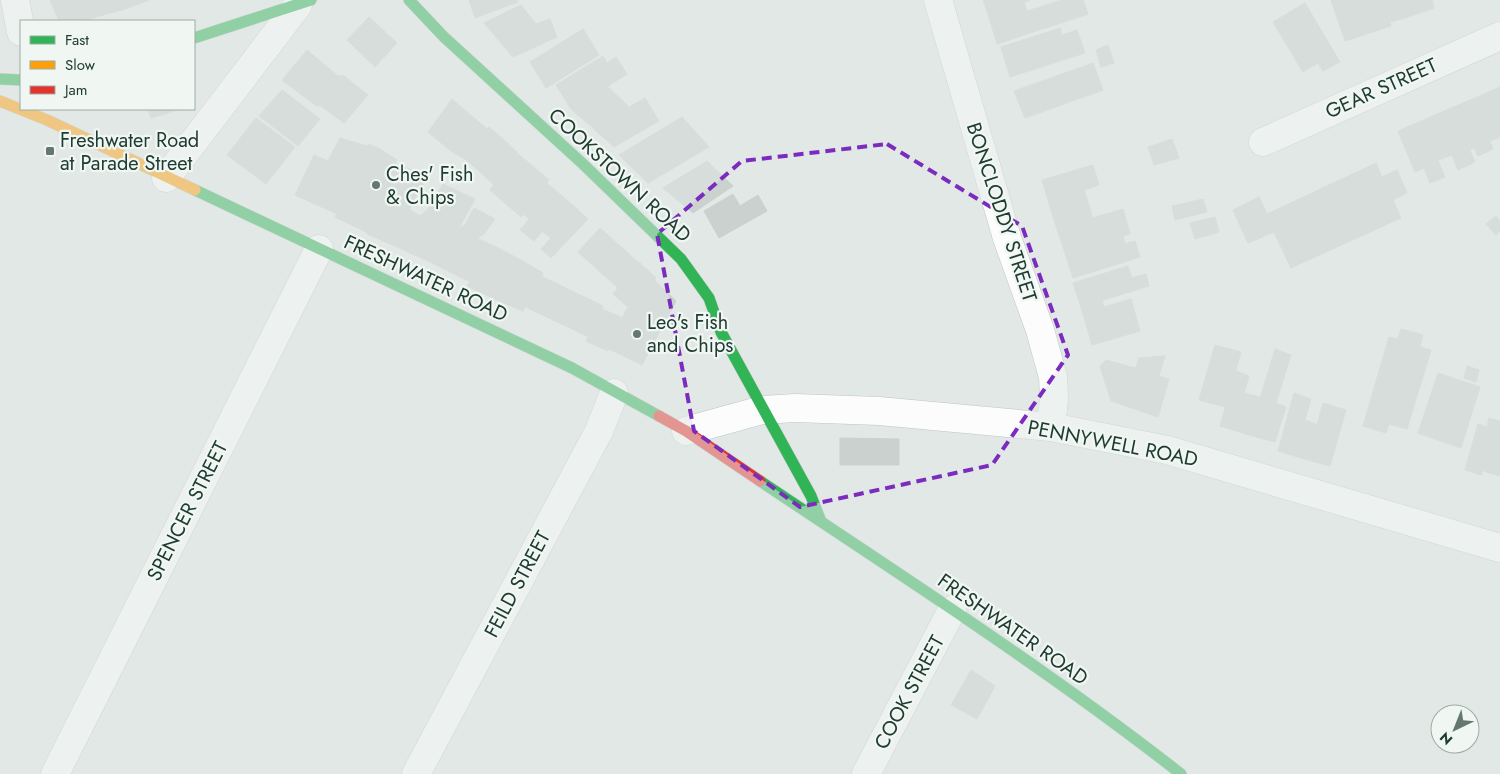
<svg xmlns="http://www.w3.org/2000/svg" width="1500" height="774" font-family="Jost,sans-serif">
<rect width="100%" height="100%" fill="#e2e8e5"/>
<g fill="#cbd1ce" stroke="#cbd1ce">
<polygon points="50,0 82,0 89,19 59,21"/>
<polygon points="82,0 121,0 125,9 89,19"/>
<polygon points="121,0 149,0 125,9"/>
<polygon points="469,0 517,0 518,2 475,18"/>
<polygon points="983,0 1031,0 988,14"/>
<polygon points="1062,0 1083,0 1088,14 997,44 988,14 1024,2 1027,11"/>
<polygon points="1331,0 1384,0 1391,26 1345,41"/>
<polygon points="1384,0 1406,0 1411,16 1391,22"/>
<polygon points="1406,0 1432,0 1434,8 1411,16"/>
<polygon points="1305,3 1340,62 1323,71 1318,63 1303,72 1273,22"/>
<polygon points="521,5 536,24 550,19 557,37 513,57 484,23"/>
<polygon points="369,17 397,43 375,67 347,40"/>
<polygon points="1060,28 1062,35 1077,30 1085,53 1010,77 1001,47"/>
<polygon points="583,29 599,55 546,88 530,62"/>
<polygon points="1108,45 1114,63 1101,67 1096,50"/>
<polygon points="307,50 338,76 344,76 368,95 344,123 321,106 315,105 282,80"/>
<polygon points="603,56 607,63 616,57 627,74 571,109 556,85"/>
<polygon points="1093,63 1103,90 1025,118 1014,91"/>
<polygon points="607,86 629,107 593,128 571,109"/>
<polygon points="1500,87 1500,136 1482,95"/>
<polygon points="282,90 320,119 298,146 259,116"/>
<polygon points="1482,95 1500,137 1490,141 1493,149 1478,156 1474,148 1470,150 1451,108"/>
<polygon points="645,98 659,121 614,147 593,128"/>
<polygon points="452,99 487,129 465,159 452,152 428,132"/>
<polygon points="1451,108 1475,162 1458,170 1452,155 1438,160 1421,121"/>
<polygon points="148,109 181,109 151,118"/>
<polygon points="682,117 709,147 648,183 619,155"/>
<polygon points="256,118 295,147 266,184 227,155"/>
<polygon points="1421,121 1445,177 1430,183 1424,168 1415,172 1398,131"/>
<polygon points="489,127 503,139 479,171 465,159"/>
<polygon points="340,138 367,146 369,144 380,149 373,160 369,160 356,178 337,214 295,195 314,155 328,161"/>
<polygon points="503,139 517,152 494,185 479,171"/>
<polygon points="1172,139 1179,158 1154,165 1148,147"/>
<polygon points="380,149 397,160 395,163 409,169 396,192 387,194 368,233 335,217 356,178 369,160 373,160"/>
<polygon points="517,153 534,167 506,204 490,190"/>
<polygon points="707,161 733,186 693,213 663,188"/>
<polygon points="1376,163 1382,177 1397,170 1407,193 1393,200 1401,218 1291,268 1274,232 1248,243 1233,210 1259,197 1267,214"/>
<polygon points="1093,165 1099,185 1084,190 1091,212 1055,223 1042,180"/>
<polygon points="534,167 549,180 521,217 506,204"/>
<polygon points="409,169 426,180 409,209 420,216 397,247 367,234 387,194 396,192"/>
<polygon points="547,183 568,201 534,241 520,230 529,219 523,214"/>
<polygon points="443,184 475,199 459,228 432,263 397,247 420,216 428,209"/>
<polygon points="733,194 740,206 758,195 767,211 719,238 704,211"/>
<polygon points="1203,199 1207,212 1175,220 1172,206"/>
<polygon points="568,201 588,219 551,258 541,249 551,238 542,231"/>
<polygon points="474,208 495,219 484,234 477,238 452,273 432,263 459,228 465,225"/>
<polygon points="1123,209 1130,234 1065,253 1055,223 1091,212 1092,218"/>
<polygon points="1496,216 1500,221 1500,231 1496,235 1486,224"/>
<polygon points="1215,217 1219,232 1195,239 1190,223"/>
<polygon points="600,228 639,263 618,288 578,252"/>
<polygon points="1123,236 1125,244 1135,241 1140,257 1073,278 1065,253"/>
<polygon points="477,238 496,247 471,282 452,273"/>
<polygon points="496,247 521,260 499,301 467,286"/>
<polygon points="521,260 543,273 523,311 499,301"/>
<polygon points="639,262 656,278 628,307 613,294"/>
<polygon points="1128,266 1132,278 1146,274 1149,286 1081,307 1073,283"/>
<polygon points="541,276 570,290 555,321 526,307"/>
<polygon points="654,280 676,301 642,365 609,349 626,310"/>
<polygon points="570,290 603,306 589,337 555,321"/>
<polygon points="1131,299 1140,331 1092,345 1081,307 1102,300 1104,307"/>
<polygon points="602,309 623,318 608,351 586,341"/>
<polygon points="1401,329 1423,335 1420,347 1431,350 1407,429 1389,424 1386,433 1363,426 1389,337 1398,339"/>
<polygon points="1215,345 1241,352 1225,407 1199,400"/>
<polygon points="1275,349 1291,355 1276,403 1286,407 1275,442 1249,435"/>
<polygon points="1165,356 1159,376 1169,379 1158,417 1123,405 1139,358"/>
<polygon points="1106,360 1135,368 1123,405 1111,401 1100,366"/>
<polygon points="1467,366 1479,370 1476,382 1464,378"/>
<polygon points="1236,371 1249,376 1244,393 1260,397 1249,435 1220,426"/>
<polygon points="1438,373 1480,387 1461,448 1418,433"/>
<polygon points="1294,393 1311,399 1305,420 1311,422 1301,458 1278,451"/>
<polygon points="1323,403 1346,410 1330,466 1301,458 1311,422 1317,425"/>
<polygon points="1489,418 1500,421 1486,472 1483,470 1481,475 1465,470 1478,424 1487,427"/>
<polygon points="1500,421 1500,476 1486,472"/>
<polygon points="840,438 899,439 899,465 840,465"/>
<polygon points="971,670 995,686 977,719 951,705"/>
</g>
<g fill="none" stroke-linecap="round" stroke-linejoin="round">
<defs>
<g id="street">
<polyline points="15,0 21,32"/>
<polyline points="938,0 1007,238 1040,330 1053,377 1054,398 1051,427"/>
<polyline points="1263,142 1500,36"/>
<polyline points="166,178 298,5"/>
<polyline points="686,431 762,410 795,408 879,411 1051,427 1167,450 1500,548"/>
<polyline points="55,774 319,249"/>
<polyline points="416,774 599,431 614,393"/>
<polyline points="866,774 952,610"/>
</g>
<g id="fast">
<polyline points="409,0 444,37 583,164 681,259 709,298 721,332 811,496 820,519"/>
<polyline points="194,38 311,0"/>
<polyline points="0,79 21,80"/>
<polyline points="195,190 572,368 659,416"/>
<path d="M760 481C902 576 1047 669 1181 774"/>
</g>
<polyline id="slow" points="0,101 47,120 195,190"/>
<polyline id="jam" points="659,416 686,431 760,481"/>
</defs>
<use href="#street" stroke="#bfc5c2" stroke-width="29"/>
<use href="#fast" stroke="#bcc4c1" stroke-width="12"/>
<use href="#slow" stroke="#bcc4c1" stroke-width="12"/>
<use href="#jam" stroke="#bcc4c1" stroke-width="12"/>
<use href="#street" stroke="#fbfcfb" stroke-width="28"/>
<use href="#fast" stroke="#30b455" stroke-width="11"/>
<use href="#slow" stroke="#ff9f0a" stroke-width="11"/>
<use href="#jam" stroke="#e5322d" stroke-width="11"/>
</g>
<path d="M0 0H1500V774H0ZM887 144 1022 226 1068 355 992 465 800 507 694 431 657 234 742 161Z" fill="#e2e8e5" fill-opacity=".55" fill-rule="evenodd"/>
<path fill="none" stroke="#7b2cbf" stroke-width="4" stroke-dasharray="10 6" stroke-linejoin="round" d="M887 144 1022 226 1068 355 992 465 800 507 694 431 657 234 742 161Z"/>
<g fill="#647871" stroke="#f0f7f3" stroke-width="2">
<rect x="45" y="146" width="10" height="10" rx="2.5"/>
<circle cx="376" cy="185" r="5"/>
<circle cx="637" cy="334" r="5"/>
</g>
<g text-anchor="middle" stroke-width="4.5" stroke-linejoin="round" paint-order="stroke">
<g font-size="20" fill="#203b32" stroke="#f0f7f3">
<text transform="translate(1381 88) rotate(-24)" y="7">GEAR STREET</text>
<text transform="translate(620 175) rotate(43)" y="7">COOKSTOWN ROAD</text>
<text transform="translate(1002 212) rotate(72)" y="7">BONCLODDY STREET</text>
<text transform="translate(426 278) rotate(25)" y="7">FRESHWATER ROAD</text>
<text transform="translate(1113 443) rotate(11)" y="7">PENNYWELL ROAD</text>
<text transform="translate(187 511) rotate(-63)" y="7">SPENCER STREET</text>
<text transform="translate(517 584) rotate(-62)" y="7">FEILD STREET</text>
<text transform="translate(1013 629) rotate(35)" y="7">FRESHWATER ROAD</text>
<text transform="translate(909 692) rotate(-62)" y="7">COOK STREET</text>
</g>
<g font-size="20" fill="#203b32" stroke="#f0f7f3" text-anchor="start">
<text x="60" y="147">Freshwater Road<tspan x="60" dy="23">at Parade Street</tspan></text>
<text x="386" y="181">Ches' Fish<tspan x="386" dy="23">&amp; Chips</tspan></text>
<text x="647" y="329">Leo's Fish<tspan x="647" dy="23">and Chips</tspan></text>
</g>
</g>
<rect x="20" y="20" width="175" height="90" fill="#f0f7f3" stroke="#9daca6"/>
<rect x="30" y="36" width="25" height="8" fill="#30b455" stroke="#9daca6"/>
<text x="65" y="45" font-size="15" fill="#203b32">Fast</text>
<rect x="30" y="61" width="25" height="8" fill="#ff9f0a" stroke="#9daca6"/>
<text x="65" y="70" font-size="15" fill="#203b32">Slow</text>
<rect x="30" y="86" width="25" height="8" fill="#e5322d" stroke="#9daca6"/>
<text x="65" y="95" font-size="15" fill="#203b32">Jam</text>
<g transform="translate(1455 729) rotate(223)"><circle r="24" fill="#f0f7f3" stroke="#9daca6"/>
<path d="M0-4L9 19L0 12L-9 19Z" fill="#647871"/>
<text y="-8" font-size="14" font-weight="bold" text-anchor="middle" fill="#203b32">N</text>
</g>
</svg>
